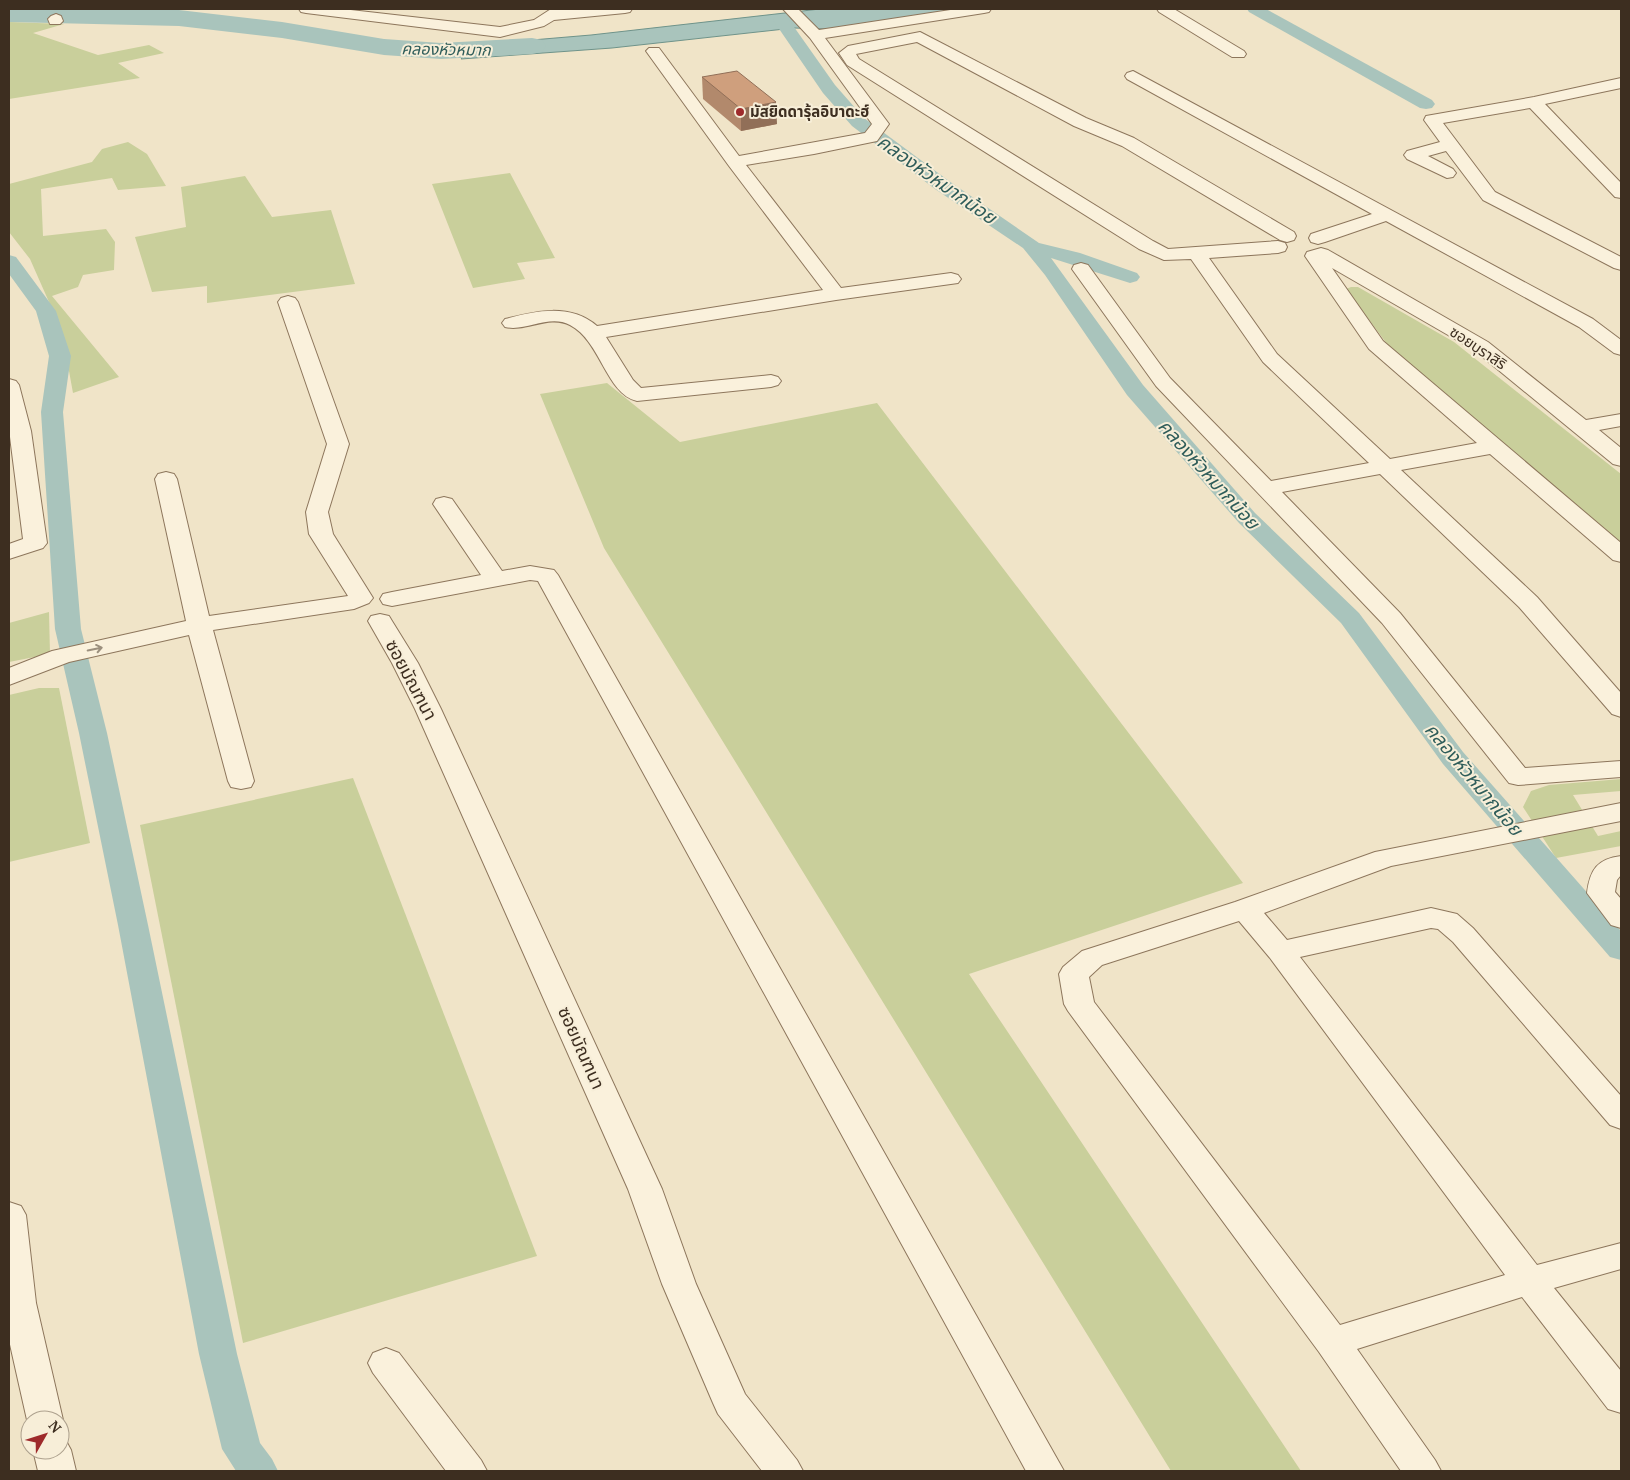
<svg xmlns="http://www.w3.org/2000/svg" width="1630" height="1480" font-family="'PT Serif','Noto Sans Thai',serif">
<rect width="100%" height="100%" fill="#f0e4c8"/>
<g fill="#c9cf9b">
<polygon points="9,22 64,24 33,33 98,55 149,45 164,53 118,63 140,78 9,99"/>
<polygon points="128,142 147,154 166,186 118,190 112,178 41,189 43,236 106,229 115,242 114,270 83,275 78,287 52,296 119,377 73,393 67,360 49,302 30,259 9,232 9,184 92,162 102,149"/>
<polygon points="510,173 555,258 517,263 525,279 473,288 432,184"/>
<polygon points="245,176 272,217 331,210 355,284 207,303 207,286 152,292 135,237 186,227 181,187"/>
<polygon points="1351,287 1358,287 1454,342 1621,474 1621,544 1390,348 1346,289"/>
<polygon points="607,383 680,442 877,403 1243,883 969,974 1301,1471 1171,1471 604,548 540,394"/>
<polygon points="49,612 50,654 9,662 9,623"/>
<polygon points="39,688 59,688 90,843 9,862 9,695"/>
<polygon points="353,778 537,1256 243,1343 140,825"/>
<polygon points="1621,779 1621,791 1573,795 1598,836 1621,831 1621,846 1556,858 1523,807 1531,791 1549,785"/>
</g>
<polygon fill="#a9c4bc" stroke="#6f938a" points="820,9 968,9 829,29 794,28 612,48 461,59 473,45 591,35"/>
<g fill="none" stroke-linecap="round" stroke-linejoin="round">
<g fill="#a9c4bc" fill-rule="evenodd">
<polygon points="1247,9 1266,9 1432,100 1435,104 1432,108 1426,109 1420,108 1249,12"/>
<polygon points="781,15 787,17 835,85 864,118 949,181 1039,243 1080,253 1137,273 1140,277 1137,281 1130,283 1051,258 1143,385 1255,513 1359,613 1463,752 1621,931 1621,960 1610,957 1443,764 1341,623 1239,523 1127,395 1045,275 1023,248 935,189 852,126 823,93 773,20 775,17"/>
<polygon points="9,255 16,257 56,311 71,356 63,412 81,629 107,733 148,925 237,1354 260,1443 272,1459 278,1471 236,1471 222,1449 199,1354 118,925 79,733 55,629 41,412 49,356 36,311 9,274"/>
</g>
<polygon fill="#a9c4bc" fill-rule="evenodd" points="9,9 179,10 282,22 384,39 441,43 532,38 542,40 546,46 542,52 532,54 441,59 384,55 282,38 179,26 9,22"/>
<defs>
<g id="street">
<polygon points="299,9 342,9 500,27 534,20 551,9 632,9 630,12 625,13 554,20 544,26 500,37 306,13 301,12"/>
<path d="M783 9H798L819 30 957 9H991L989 12 984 13 825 38 889 124 877 141 814 154 746 165 841 288 951 273 958 275 961 279 958 283 836 300 606 337 633 380 641 388 771 375 778 377 781 381 778 385 771 387 637 401C606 394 601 341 570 325 549 314 526 332 505 327L502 323 505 319C536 311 570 303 597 326L823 290 729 166 646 51 649 48H659L739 156 865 133 872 124 810 38Z"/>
<polygon points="1157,9 1174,9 1244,51 1246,54 1244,57 1232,57 1159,12"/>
<polygon points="56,14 61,16 63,21 60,24 50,24 48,19 51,16"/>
<polygon points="920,32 1086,118 1134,138 1294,232 1296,236 1294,240 1287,242 1280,240 1122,146 1074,126 917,42 856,54 859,59 1153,241 1168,249 1278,241 1285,243 1287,247 1285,251 1278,253 1209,258 1277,354 1390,459 1477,443 1369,349 1305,256 1307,252 1321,248 1328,250 1488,342 1586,420 1621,414 1621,426 1599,430 1621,448 1621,466 1613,464 1474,350 1332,268 1383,341 1621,543 1621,562 1613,560 1490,454 1401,470 1537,597 1621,693 1621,717 1612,714 1519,607 1380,474 1282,492 1400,613 1525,768 1621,761 1621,777 1518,785 1509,783 1382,623 1156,386 1072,269 1074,265 1081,263 1088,265 1170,378 1271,481 1369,463 1263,362 1191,259 1164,260 1139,249 847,65 839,53 848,46"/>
<polygon points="1133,71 1593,319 1621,340 1621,355 1614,353 1579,327 1386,221 1325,242 1318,244 1311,242 1309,238 1311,234 1372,214 1127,79 1125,76 1127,73"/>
<polygon points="1621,78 1621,88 1545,104 1621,183 1621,198 1615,197 1530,108 1443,123 1495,192 1621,257 1621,270 1614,268 1483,200 1446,151 1428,156 1453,169 1456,173 1453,177 1447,178 1407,159 1404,155 1407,151 1440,142 1424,120 1426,116 1534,97"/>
<polygon points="288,296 295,298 298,302 349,444 328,512 333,534 373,598 369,603 354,609 213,630 254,781 251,787 241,789 231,787 228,781 189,635 69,662 9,685 9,668 52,651 186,621 155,479 158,474 166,472 174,474 177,479 209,616 348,596 309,534 306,512 327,444 278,302 281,298"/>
<polygon points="9,379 16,381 19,385 31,431 47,543 43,548 9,559 9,544 23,539 9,429"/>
<polygon points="444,497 452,499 502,571 530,566 554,570 558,575 1064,1471 1026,1471 538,581 530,580 392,606 383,604 380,599 383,594 392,592 481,575 433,504 436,499"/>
<polygon points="380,614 389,616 392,621 418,663 441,709 662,1189 696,1284 745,1394 797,1460 803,1471 762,1471 718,1414 713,1403 662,1284 628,1189 415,709 392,663 368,621 371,616"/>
<path d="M1621 803V821L1391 866 1264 913 1287 940 1431 908 1457 914 1473 928 1621 1096V1129L1610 1125 1453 942 1438 929 1431 928 1300 957 1537 1265 1621 1243V1269L1554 1288 1621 1371V1413L1608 1409 1522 1297 1357 1349 1435 1460 1441 1471H1401L1319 1352 1068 1011 1064 1004 1059 974 1063 967 1082 951 1235 902 1375 852ZM1239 921 1270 958 1505 1275 1340 1325 1094 1002 1089 977 1102 965Z"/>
<path d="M1621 856V875L1617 880 1615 892 1621 899V928L1611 925 1587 893C1590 870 1597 859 1621 856Z"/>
<polygon points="9,1202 21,1206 26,1215 36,1303 63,1420 60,1427 60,1420 30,1420 30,1427 27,1420 9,1340"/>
<polygon points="386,1348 399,1353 481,1460 487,1471 446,1471 373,1373 368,1363 373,1353"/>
<polygon points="60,1437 65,1439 71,1450 76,1471 38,1471 33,1450 60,1450"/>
</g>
</defs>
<use href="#street" stroke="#8d765c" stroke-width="2"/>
<use href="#street" fill="#faf1dc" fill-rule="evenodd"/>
</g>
<polygon fill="#b2896c" points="702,77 777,124 741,131 703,99"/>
<polygon fill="#916f58" points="776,102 777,124 741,131 741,109"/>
<polygon fill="#cf9f7d" stroke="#916f58" points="737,71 776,102 741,109 702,77"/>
<defs><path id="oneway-shaft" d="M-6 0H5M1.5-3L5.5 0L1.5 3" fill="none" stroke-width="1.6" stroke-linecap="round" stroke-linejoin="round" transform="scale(1.25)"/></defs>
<use stroke="#9c907e" href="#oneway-shaft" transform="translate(95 649) rotate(-12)"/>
<circle fill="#9e2a2b" stroke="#f7eed8" stroke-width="2" cx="740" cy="112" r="5"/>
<g text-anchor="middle" stroke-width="4" stroke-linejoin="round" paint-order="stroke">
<g font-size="15" font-weight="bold" fill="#3d2e20" stroke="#f7eed8" text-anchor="start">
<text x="750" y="117">มัสยิดดารุ้ลอิบาดะฮ์</text>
</g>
<g font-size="15" fill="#3d2e20" stroke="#f7eed8">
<text transform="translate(1478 348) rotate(34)" y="5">ซอยบุราสิริ</text>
</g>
<g font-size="16" font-style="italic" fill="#2f5d5a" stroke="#f7eed8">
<text transform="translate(446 49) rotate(1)" y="6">คลองหัวหมาก</text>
</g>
<g font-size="18" fill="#3d2e20" stroke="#f7eed8">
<text transform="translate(411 680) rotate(62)" y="6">ซอยมัณฑนา</text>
<text transform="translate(581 1048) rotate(66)" y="6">ซอยมัณฑนา</text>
</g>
<g font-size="19" font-style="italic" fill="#2f5d5a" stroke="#f7eed8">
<text transform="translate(937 179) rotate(35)" y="7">คลองหัวหมากน้อย</text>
<text transform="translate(1209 474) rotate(48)" y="7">คลองหัวหมากน้อย</text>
<text transform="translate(1474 779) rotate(50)" y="7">คลองหัวหมากน้อย</text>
</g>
</g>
<rect width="1630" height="1480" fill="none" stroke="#3d2e20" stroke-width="20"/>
<g transform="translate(45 1435) rotate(51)"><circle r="24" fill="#f7eed8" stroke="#ada18e"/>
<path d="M0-4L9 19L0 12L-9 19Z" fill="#9e2a2b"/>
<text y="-8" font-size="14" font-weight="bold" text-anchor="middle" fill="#3d2e20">N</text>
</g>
</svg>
